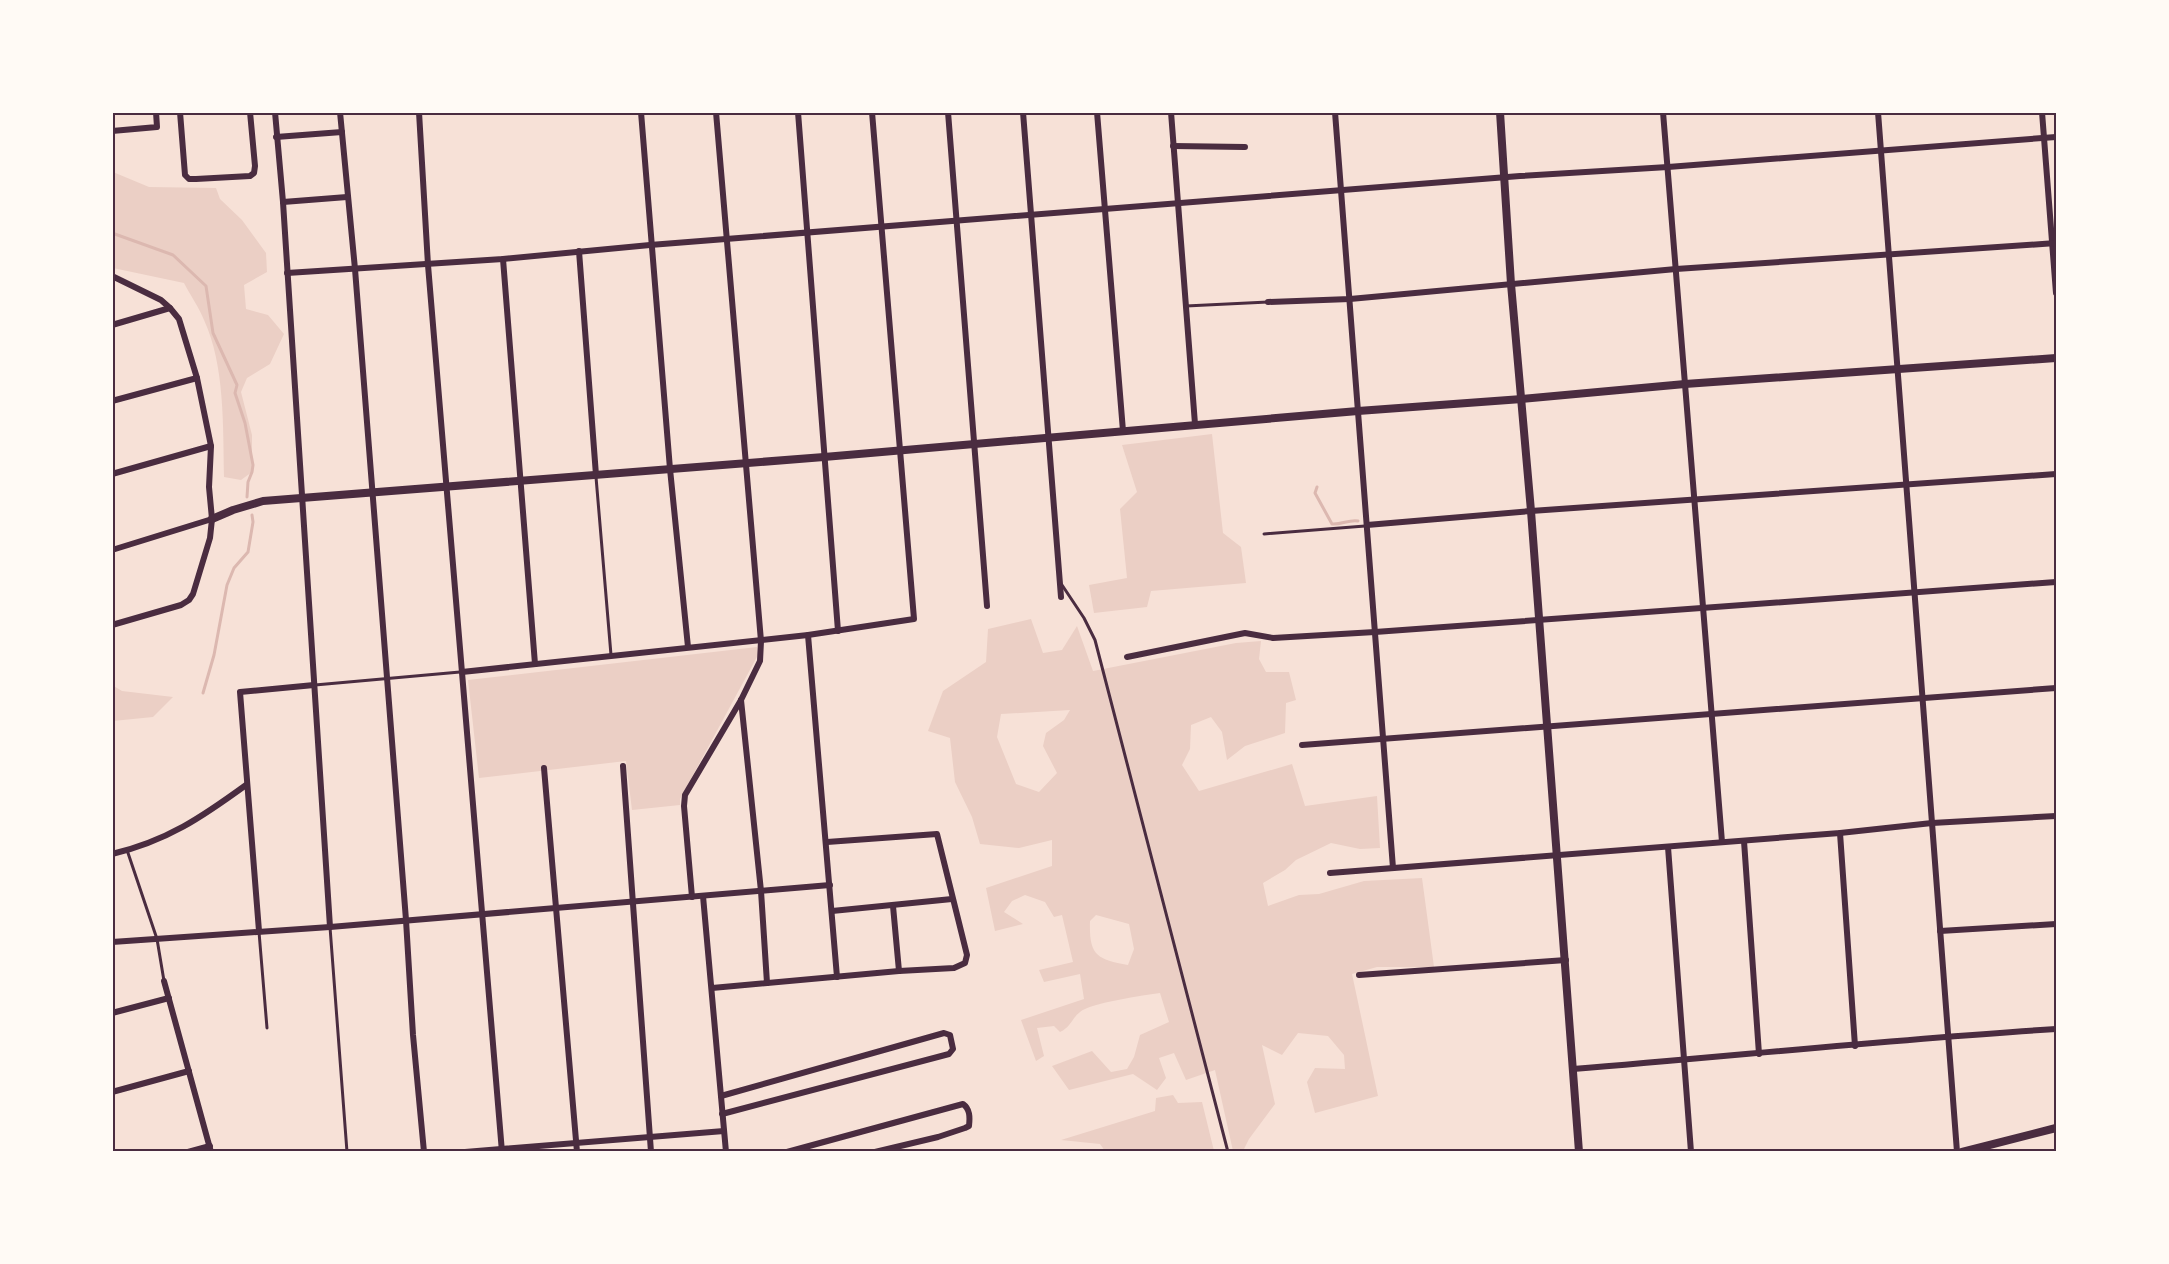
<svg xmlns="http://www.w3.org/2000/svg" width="2169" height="1264" font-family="Mulish,sans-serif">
<rect width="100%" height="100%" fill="#f7e1d7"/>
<g fill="#ebcfc5" fill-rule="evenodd">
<path d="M113 172 149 187 216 188 220 199 242 220 266 253 267 272 244 285 246 309 268 315 284 334 270 364 247 378 241 392 252 435V472L241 480 224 477C223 428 225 365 204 320 199 307 190 295 184 283L113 268Z"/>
<polygon points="1212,434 1223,533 1241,547 1246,583 1151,591 1147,607 1094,613 1089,585 1127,578 1120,509 1137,492 1122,445"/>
<path d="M1031 619 1043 653 1062 650 1077 626 1093 671 1236 643 1261 641 1259 659 1266 672H1289L1296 700 1286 703 1285 733 1245 746 1227 760 1222 732 1211 717 1191 725 1190 749 1182 765 1199 791 1292 764 1305 806 1377 796 1380 848 1360 849 1331 843 1296 860 1285 870 1263 883 1268 906 1299 895 1319 894 1364 881 1422 878 1434 967H1377L1352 974 1378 1096 1315 1113 1307 1082 1315 1068 1345 1069 1344 1055 1328 1036 1298 1033 1282 1055 1262 1045 1275 1104 1249 1139 1243 1151H1233L1215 1070 1186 1080 1174 1053 1159 1058 1166 1078 1157 1090 1133 1074 1069 1090 1052 1066 1092 1051 1111 1072 1127 1069 1134 1057 1140 1035 1169 1022 1160 993C1145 995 1090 1003 1080 1012 1072 1018 1071 1027 1060 1032L1054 1026 1037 1028 1044 1056 1036 1061 1021 1020 1084 999 1080 974 1044 982 1039 970 1073 962 1062 915 1054 917 1045 902 1025 895 1012 901 1004 912 1023 924 995 931 986 888 1052 866V840L1019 848 980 844 972 817 955 782 950 738 928 731 943 691 986 662 988 629ZM1070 710 1064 720 1046 733 1043 746 1057 773 1039 792 1016 784 997 737 1001 714ZM1096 915 1129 924 1134 949 1128 965C1096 959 1089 955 1090 921Z"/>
<polygon points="757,647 758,655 680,799 680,805 632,810 626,761 479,778 468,680"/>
<polygon points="112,685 122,691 173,697 153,717 113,721"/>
<polygon points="1173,1095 1178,1103 1202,1102 1214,1151 1105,1151 1100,1144 1061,1140 1155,1111 1156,1098"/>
</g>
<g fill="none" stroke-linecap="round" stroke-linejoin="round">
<g stroke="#dcb8b0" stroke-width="3">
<polyline points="112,233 173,255 206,286 213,333 237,385 235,393 245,423 253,465 252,472 248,482 247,497"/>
<path d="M1317 487 1315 493 1332 524C1341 525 1350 519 1358 521"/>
<polyline points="203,693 214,655 227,585 234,568 248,552 253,522 252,515"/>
</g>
<g stroke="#4a2c40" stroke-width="3">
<polyline points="1186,306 1268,302"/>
<polyline points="596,477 611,655"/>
<polyline points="1264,534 1365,526"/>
<polyline points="1062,585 1084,618 1095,640 1228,1152"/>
<polyline points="315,685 460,672"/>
<polyline points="127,850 157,939 164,981"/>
<polyline points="330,927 347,1152"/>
<polyline points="259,932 267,1028"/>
</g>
<g stroke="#4a2c40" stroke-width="6">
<polyline points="180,112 185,175 189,179 196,179 250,176 254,173 255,166 250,112"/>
<polyline points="275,112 283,202 330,927"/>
<polyline points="340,112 355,269 406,920 413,1035 424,1152"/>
<polyline points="419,112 428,265 502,1152"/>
<polyline points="641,112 670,469 688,647"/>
<polyline points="798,112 838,631"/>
<polyline points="948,112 987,606"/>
<polyline points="1023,112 1061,597"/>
<polyline points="1097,112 1123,431"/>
<polyline points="1171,112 1195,424"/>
<polyline points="1335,112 1393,868"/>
<polyline points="1663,112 1722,842"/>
<polyline points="1878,112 1957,1152"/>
<polyline points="2042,112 2056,293"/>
<polyline points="112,131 157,127 156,112"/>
<polyline points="276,137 342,132"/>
<polyline points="1173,146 1245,147"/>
<polyline points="283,202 347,197"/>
<polyline points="579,251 596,475"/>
<polyline points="503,259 535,664"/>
<polyline points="287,273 503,259 650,245 1520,176 1668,167 2056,137"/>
<polyline points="112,276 161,300 170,308 179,319 197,378 211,446 209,487 212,519 210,538 193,594 189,600 181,605 112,625"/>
<polyline points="1268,302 1350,299 1676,269 2056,243"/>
<polyline points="112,325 170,308"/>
<polyline points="112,401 197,378"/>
<polyline points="112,474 211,446"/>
<polyline points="1367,525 1531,511 2056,474"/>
<polyline points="112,550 212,519"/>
<polyline points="808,635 837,977"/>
<polyline points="1127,657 1245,633 1273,638 1375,632 2056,582"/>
<polyline points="462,672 808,635 914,619 872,112"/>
<polyline points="741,700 761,891 767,983"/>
<polyline points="1302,745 2056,688"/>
<polyline points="623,766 651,1152"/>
<polyline points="544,768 577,1152"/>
<polyline points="1840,833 1855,1046"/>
<polyline points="1744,841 1759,1054"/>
<polyline points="1668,847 1691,1152"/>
<path d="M112 854C167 841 202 817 246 785"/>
<polyline points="1330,873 1840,833 1932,823 2056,816"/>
<polyline points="703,896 726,1152"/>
<polyline points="692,897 684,806 685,795 741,700 760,661 761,641 716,112"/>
<polyline points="893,906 899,971"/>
<polyline points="832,911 952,899"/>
<polyline points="259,931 240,692 314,685"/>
<polyline points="1940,931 2056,924"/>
<polyline points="112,942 330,927 830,885"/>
<polyline points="1359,975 1566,960"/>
<polyline points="164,981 211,1152"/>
<polyline points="712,988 899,971 954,968 965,963 967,955 937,834 827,842"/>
<polyline points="112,1013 169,998"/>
<path d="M1573 1069C1734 1056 1895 1039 2056 1029"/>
<polyline points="112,1092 189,1071"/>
<polyline points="721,1096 944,1033 950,1035 953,1049 949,1054 722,1114"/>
<polyline points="188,1152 210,1146"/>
<polyline points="465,1152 724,1131"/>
<path d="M787 1152 963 1104C970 1109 970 1117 969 1126L965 1128 938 1137 875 1152"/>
</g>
<g stroke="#4a2c40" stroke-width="8">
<polyline points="1500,112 1511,284 1531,511 1579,1152"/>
<polyline points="212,519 233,510 263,501 824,457 1358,411 1522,399 1685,384 2056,358"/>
<polyline points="1962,1152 2056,1128"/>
</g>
</g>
<rect width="2169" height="1264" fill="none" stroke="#fffaf5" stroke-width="228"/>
<rect x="114" y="114" width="1941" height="1036" fill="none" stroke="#4a2c40" stroke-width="2"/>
</svg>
